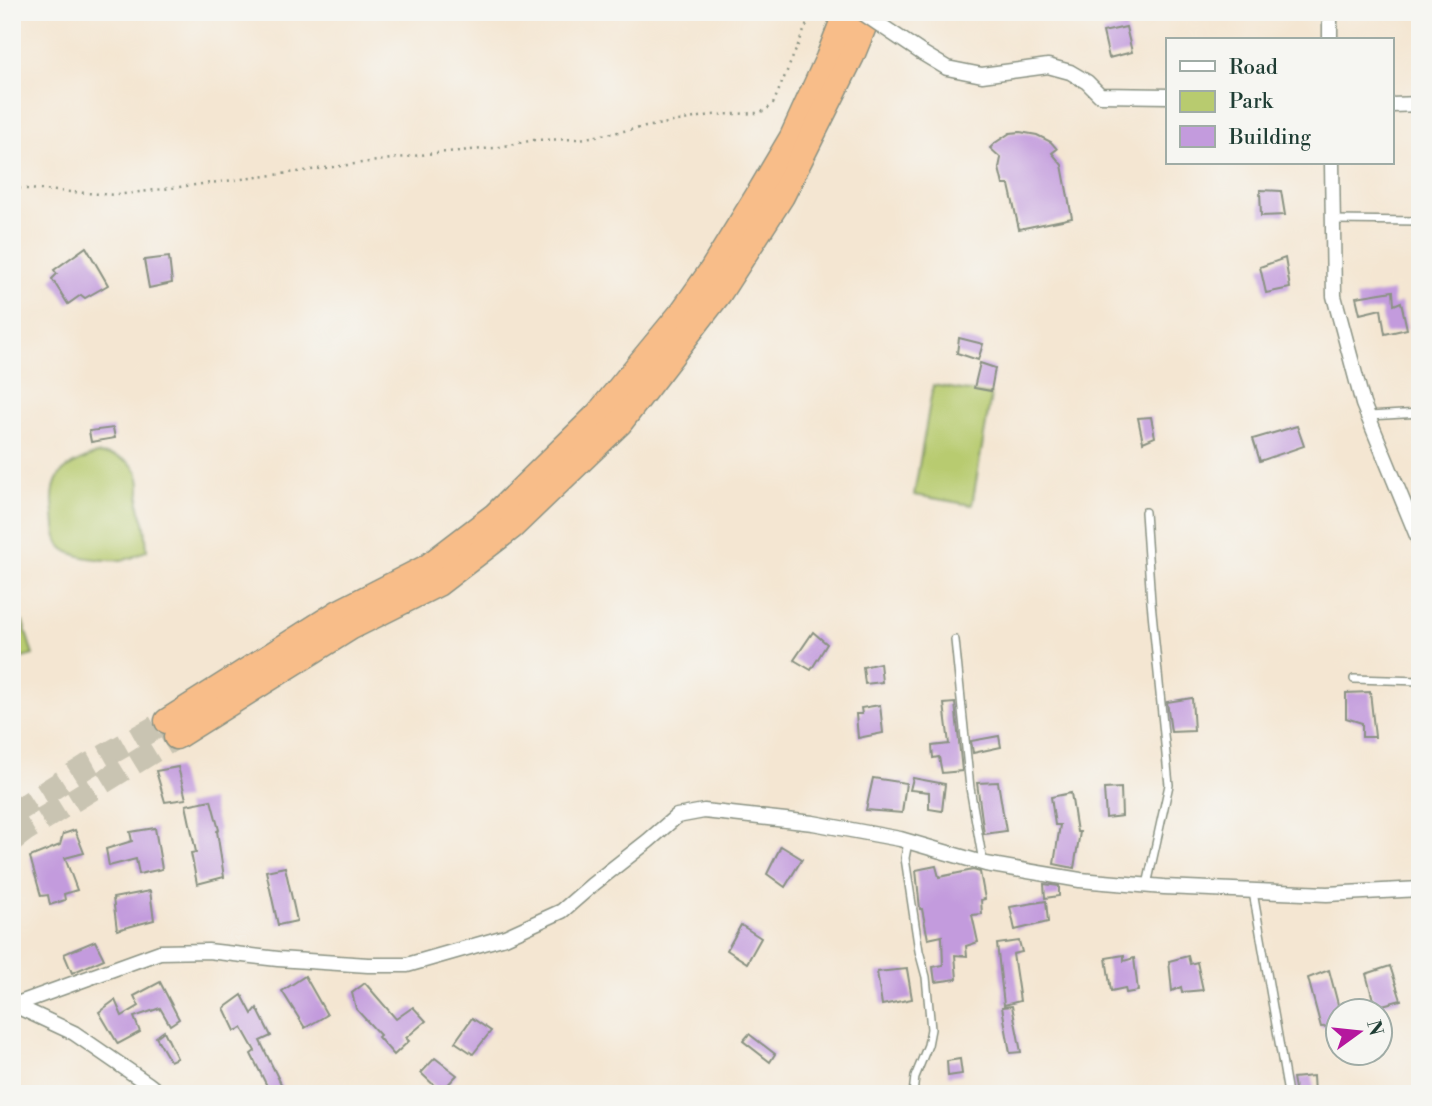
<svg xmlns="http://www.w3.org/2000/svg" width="1432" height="1106" font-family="'Libre Bodoni',serif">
<rect width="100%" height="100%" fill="#f6f6f2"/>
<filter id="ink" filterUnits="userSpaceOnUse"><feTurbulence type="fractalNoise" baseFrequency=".0143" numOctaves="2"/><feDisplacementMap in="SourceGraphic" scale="14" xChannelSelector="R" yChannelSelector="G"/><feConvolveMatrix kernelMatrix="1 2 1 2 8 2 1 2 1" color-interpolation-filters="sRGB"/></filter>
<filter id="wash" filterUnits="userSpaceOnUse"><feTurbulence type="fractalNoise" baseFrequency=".00686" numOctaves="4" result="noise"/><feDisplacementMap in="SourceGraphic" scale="28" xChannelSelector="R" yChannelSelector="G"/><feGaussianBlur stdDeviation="1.57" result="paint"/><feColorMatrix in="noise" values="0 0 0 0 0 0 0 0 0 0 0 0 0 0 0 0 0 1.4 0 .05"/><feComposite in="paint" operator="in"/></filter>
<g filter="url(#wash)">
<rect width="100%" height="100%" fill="#f4e6d2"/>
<g fill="#b8cb6f" stroke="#6c8452" stroke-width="2">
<polygon points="933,385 991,395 972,505 914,495"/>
<path d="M96 454C120 455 141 461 140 490 140 495 138 501 139 506 140 512 142 517 144 522 146 531 146 541 147 550 141 553 134 558 127 559 111 562 70 559 60 545 54 535 55 523 54 513 52 500 52 487 59 476 66 465 85 459 96 454Z"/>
<polygon points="23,622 33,655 12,661 12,625"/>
</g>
<g id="blocks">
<g fill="#c39bdd">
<polygon points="1126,27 1132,52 1109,58 1103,32"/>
<polygon points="1020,132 1037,135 1051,142 1057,149 1052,153 1062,165 1072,218 1019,229 1009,185 1003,185 999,168 1001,158 990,148 995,143 1010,133"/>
<polygon points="1260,190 1281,191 1285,215 1261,216"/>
<polygon points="86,247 108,285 85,298 81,295 68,304 52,279 57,274 54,270"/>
<polygon points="169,257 172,283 149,288 144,260"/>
<polygon points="1285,258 1290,288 1266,293 1260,267"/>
<polygon points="1393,291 1394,305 1401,302 1407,329 1385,334 1381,309 1360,314 1356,297"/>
<polygon points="959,338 983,344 978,360 957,353"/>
<polygon points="980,363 995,368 991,391 974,388"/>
<polygon points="1151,417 1155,437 1143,442 1138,418"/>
<polygon points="1297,426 1304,446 1260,461 1253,439"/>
<polygon points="113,428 115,438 91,442 89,431"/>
<polygon points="813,632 827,644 811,670 794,660"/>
<polygon points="880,663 882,682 865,684 863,667"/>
<polygon points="1370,692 1375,737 1362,737 1362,723 1346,718 1346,693"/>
<polygon points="1192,698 1194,731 1171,732 1167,702"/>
<polygon points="955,703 962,771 942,773 939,757 933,758 932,746 949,744 944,704"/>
<polygon points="880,705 883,733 858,738 856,714 862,714 861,708"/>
<polygon points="999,736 1001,747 973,753 971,741"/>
<polygon points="178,767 186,799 165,802 156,771"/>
<polygon points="873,778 906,783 902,813 866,810"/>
<polygon points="913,778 945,784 942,811 929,809 929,792 910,790"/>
<polygon points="998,782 1006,831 984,834 977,783"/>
<polygon points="1121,788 1122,816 1106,818 1104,789"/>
<polygon points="1071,793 1077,832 1080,832 1074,868 1054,864 1060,825 1055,825 1051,797"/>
<polygon points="211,800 219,830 217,831 224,877 197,884 191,853 196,852 186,805"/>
<polygon points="155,828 162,869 139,874 136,859 109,866 106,849 132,841 130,832"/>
<polygon points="75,830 84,853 65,858 77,890 64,894 65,900 50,905 48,895 41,896 30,857 60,845 63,834"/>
<polygon points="781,846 802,859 785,887 767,874"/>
<polygon points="936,866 939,877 973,870 980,872 985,899 981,900 982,914 972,915 978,942 966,946 967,956 955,955 957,979 935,982 933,967 943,965 942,936 928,939 922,909 920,909 916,870"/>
<polygon points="285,867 297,921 278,925 266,871"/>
<polygon points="1044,884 1059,886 1059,896 1045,898"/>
<polygon points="150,891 154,920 117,930 113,898"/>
<polygon points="1046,901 1048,922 1015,930 1010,907"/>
<polygon points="741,925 761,938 747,963 727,950"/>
<polygon points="95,941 104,959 72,973 64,954"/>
<polygon points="1019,941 1022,952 1013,954 1020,1001 1004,1005 997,944"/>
<polygon points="1124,955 1124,961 1134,958 1138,991 1126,993 1125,988 1111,991 1106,958"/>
<polygon points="1188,956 1190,964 1197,962 1203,990 1182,992 1181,987 1172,991 1169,961"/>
<polygon points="1390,966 1401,1000 1375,1007 1366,974"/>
<polygon points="907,969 912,999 882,1005 877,972"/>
<polygon points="1329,970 1340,1012 1338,1012 1338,1026 1321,1027 1308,978"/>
<polygon points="305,976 327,1015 305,1028 282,991"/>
<polygon points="160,982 179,1019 170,1025 160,1008 134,1017 140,1032 118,1044 99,1012 115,1000 122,1016 139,1006 134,996"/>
<polygon points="365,983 396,1019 413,1007 426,1021 406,1038 409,1041 394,1055 378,1037 380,1035 356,1009 352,993"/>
<polygon points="242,995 252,1014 257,1008 271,1036 260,1041 286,1094 271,1094 251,1054 255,1051 242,1028 235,1031 224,1008"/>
<polygon points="1012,1006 1021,1052 1010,1053 1002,1007"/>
<polygon points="472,1018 491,1031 473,1054 455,1042"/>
<polygon points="164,1031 177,1058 170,1061 156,1037"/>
<polygon points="749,1034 775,1054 770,1062 743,1041"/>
<polygon points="435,1058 457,1075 441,1092 421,1073"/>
<polygon points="960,1059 962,1074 948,1076 947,1061"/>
<polygon points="1313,1076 1314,1094 1296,1094 1293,1078"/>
</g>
</g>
</g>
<g filter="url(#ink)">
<use href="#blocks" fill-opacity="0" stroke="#8a9283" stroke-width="2"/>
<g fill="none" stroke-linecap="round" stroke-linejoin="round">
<g stroke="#c9c4b2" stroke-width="24" stroke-dasharray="24 12" stroke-linecap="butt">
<polyline points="12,814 87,766 167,721"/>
<polyline points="12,840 25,830 176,737"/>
</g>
<defs>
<g id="lane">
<polyline points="1333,220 1420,221"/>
<polyline points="1369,416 1420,413"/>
<polyline points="1145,512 1151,602 1169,785 1147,885"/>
<polyline points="955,640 970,788 983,862"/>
<polyline points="1354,679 1420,681"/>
<polyline points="908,842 905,858 919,951 926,977 931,1029 928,1045 915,1077 913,1094"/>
<polyline points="1253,892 1287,1088"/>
</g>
<g id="street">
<polyline points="1330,12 1330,40"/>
<polyline points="922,53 947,68 982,75 1048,66 1070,72 1087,82 1100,95 1168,96"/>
<polyline points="1392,105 1420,104"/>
<polyline points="1332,163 1334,296 1363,404 1420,543"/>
<polyline points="12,1004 74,1033 148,1084 161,1094"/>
<polyline points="14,1005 160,952 208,951 278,959 368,965 407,965 505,937 562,911 592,885 648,841 677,816 704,811 813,823 900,839 986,864 1080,880 1164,887 1327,894 1420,889"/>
</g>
<g id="highway">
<polyline points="167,721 339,612 427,567 495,515 597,415 682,312 711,271 756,198 792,137 828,58 846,12"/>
<polyline points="176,737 350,628 438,584 512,527 620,423 719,294 782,196 852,56 870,12"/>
</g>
</defs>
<use href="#lane" stroke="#8a9283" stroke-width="10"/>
<use href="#street" stroke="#8a9283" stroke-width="17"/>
<use href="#highway" stroke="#8a9283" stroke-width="27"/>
<polyline stroke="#8a9283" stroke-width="2.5" stroke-dasharray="2 5" stroke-linecap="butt" points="12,188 116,195 282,174 435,153 495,148 534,140 580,139 711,115 757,113 766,110 773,104 812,12"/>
<use href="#lane" stroke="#fff" stroke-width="7"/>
<use href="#street" stroke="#fff" stroke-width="14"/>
<use href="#highway" stroke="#f8bd89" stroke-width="24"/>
<defs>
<polyline id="street-bridge" points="861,12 922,53"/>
</defs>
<use href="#street-bridge" stroke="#8a9283" stroke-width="17" stroke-linecap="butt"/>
<use href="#street-bridge" stroke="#fff" stroke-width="14"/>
</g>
</g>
<rect width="1432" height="1106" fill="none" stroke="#f6f6f2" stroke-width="42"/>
<rect x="1166" y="38" width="228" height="126" fill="#f6f6f2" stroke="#a0aca6" stroke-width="2"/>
<rect x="1180" y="61" width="35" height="10" fill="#ffffff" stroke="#a0aca6" stroke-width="2"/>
<text x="1229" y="74" font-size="21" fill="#1f3d34">Road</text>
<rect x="1180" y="91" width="35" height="21" fill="#b8cb6f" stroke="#a0aca6" stroke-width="2"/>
<text x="1229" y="108" font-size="21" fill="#1f3d34">Park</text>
<rect x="1180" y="126" width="35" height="21" fill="#c39bdd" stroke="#a0aca6" stroke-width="2"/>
<text x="1229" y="144" font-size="21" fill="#1f3d34">Building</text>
<g transform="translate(1359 1032) rotate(75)"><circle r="33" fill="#f6f6f2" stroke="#a0aca6" stroke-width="2"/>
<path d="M0-5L12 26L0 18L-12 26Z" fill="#b5179e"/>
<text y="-10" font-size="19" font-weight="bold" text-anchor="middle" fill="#1f3d34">N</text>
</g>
</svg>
